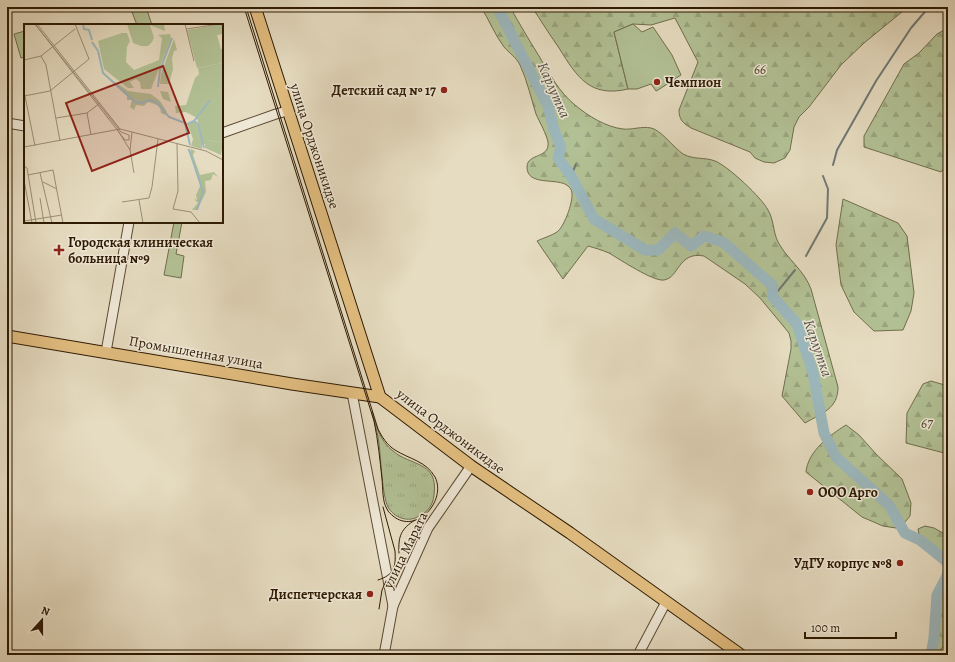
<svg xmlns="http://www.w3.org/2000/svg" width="955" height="662" font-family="Alegreya,serif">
<defs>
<pattern id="grass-tufts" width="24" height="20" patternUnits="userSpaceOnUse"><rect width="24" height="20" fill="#b2c195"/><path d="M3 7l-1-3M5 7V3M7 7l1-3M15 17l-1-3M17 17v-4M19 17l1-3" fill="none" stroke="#99a57f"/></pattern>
<pattern id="forest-firs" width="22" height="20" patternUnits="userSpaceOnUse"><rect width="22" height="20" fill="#b2c195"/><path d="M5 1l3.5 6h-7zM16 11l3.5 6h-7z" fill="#99a57f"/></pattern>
</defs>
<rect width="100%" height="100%" fill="#e6dcc1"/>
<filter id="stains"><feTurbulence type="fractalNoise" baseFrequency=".005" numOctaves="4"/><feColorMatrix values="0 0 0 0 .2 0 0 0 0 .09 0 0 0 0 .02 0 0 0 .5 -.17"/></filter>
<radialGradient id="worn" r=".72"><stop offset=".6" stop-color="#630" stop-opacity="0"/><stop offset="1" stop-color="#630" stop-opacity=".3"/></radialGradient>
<path fill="url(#grass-tufts)" stroke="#706e4c" d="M372 411C376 426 380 441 393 451 410 466 439 461 434 495 433 505 428 512 419 516 409 523 394 518 388 507 382 495 381 459 379 444 378 433 374 422 372 411Z"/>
<g fill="url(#forest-firs)" stroke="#706e4c">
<path d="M481 7H510C519 23 529 40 539 56 549 73 559 92 575 105 588 116 606 127 623 129 632 130 642 126 651 128 661 130 673 147 683 154 694 160 705 157 715 161 728 166 762 198 768 210 774 220 773 232 778 242 787 259 804 270 811 289L838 387C838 409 822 413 805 423L782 396 791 349V341L789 333 760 298 745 284 704 256C678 251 679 278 664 280 654 282 619 259 609 253 602 250 595 248 588 246L563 279 537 241C543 238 551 236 557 232 564 227 573 203 572 193 572 190 570 188 568 186 558 177 527 187 527 167 527 153 550 159 548 142 546 133 540 123 536 114 531 98 527 80 520 65 516 57 509 53 504 47 495 35 489 20 481 7Z"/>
<path d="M532 7H908L864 43 841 65 809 107 799 117 794 127 790 150 785 158 774 163 764 162 755 158 750 152 691 128C683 123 679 120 679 110L698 62 675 18 651 25 633 24 614 32 628 89C590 98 577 77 559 48 550 35 541 21 532 7Z"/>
<polygon points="948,28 948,163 941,172 864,147 864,136 904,64 919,53 937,34"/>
<polygon points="843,199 898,223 907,236 914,293 911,311 903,330 874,331 854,312 841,285 836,245"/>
<polygon points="931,381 948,386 948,454 906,443 907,413 923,384"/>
<path d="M846 425 859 435 876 454 902 479 911 503 910 516 905 522 896 528 883 526 862 517 806 472C808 451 830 435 846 425Z"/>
<polygon points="925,526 934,528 948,536 948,558 919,534 918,529"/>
<polygon points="948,578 948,627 944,646 936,654 935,648 941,596"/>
</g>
<g fill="#b2c195" stroke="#706e4c">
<polygon points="146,7 152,25 137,25 132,12"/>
<polygon points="633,24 642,32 653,27 672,55 681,75 658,90 656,91 651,84 637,89 628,89 614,32"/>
<polygon points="25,31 25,57 21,58 14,34"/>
<polygon points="174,222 182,222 176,254 184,256 181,278 164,275"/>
</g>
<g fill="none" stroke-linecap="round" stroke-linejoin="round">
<g stroke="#707973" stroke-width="2">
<polyline points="833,165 837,150 876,81 911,28 929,7"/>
<polyline points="571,176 576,164"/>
<polyline points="806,256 827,218 828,189 823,176"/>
<polyline points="773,297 795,270"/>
<polyline points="947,576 948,576"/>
</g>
<g stroke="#9cb8be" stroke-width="11">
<polyline points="497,7 548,106 554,130 561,147 558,158 571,176 594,219 645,250 658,250 675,233 691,246 704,236 723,242 772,285 773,297 797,324 813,373 824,433 836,457 889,505 905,533 920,540 946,561 948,565"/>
<polyline points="931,655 934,638 937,595 947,576 948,571"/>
</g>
<defs>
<g id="minor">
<polyline points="7,123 25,126"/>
<polyline points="222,133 276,114 287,111"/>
<polyline points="106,352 129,222"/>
<polyline points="352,393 393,606"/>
<polyline points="384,655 393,606 428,528 471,466"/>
<polyline points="638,655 666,602"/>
</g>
<g id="major">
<polyline points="255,7 380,397 471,466 570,533 741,655"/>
<polyline points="7,336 292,384 380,397"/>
</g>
</defs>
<use href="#minor" stroke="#5c4a32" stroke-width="11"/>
<use href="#major" stroke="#2e1a03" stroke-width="13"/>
<use href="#minor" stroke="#efe8d7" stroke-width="9"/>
<use href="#major" stroke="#e3be80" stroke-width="11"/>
<g stroke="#2e1a03" stroke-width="1">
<path d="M244 7 374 421C378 440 380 460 382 479 383 488 382 501 387 509 388 512 391 514 393 516 416 535 447 501 435 477 426 461 409 459 395 450 387 445 382 437 378 429L246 7"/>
<path d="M399 553C398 536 401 529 415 520"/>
<path d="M378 580C394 575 396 567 395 551L383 507"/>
<polyline points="379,609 382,590 386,581"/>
</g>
</g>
<g fill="#8f2418" stroke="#efe8d7" stroke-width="1.5">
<circle cx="657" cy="82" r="4"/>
<circle cx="444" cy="90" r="4"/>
<path d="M57 244h4v4h4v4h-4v4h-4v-4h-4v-4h4z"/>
<circle cx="810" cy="492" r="4"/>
<circle cx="900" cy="563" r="4"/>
<circle cx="370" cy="594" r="4"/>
</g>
<g text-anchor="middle" stroke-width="3" stroke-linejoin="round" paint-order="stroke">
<g font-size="14" font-style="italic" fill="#564c2f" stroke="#efe8d7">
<text x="760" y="74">66</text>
<text x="927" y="428">67</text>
</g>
<g font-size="14" font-weight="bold" fill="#2e1a03" stroke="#efe8d7" text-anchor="start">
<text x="665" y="87">Чемпион</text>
<text x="436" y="95" text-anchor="end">Детский сад № 17</text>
<text x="68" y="247">Городская клиническая<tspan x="68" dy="16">больница №9</tspan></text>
<text x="818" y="497">ООО Арго</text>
<text x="892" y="568" text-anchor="end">УдГУ корпус №8</text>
<text x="362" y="599" text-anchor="end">Диспетчерская</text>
</g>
<g font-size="14" fill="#2e1a03" stroke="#efe8d7">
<text transform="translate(315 146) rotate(72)" y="5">улица Орджоникидзе</text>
<text transform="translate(196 352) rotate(10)" y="5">Промышленная улица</text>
<text transform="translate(451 431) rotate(37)" y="5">улица Орджоникидзе</text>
<text transform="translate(405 550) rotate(-64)" y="5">улица Марата</text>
</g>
<g font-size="15" font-style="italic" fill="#545144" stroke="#efe8d7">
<text transform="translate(554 90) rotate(66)" y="5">Карлутка</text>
<text transform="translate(818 348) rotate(71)" y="5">Карлутка</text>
</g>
</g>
<g transform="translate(24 24)">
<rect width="199" height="199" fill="#e6dcc1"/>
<path d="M98 9H103L106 17 103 23 102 38 110 46 135 36 138 14 134 11 146 10 147 14 127 65H117L116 58 112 55 106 58 110 64H104L80 45 74 17ZM150 15 153 26 150 27 148 34 149 45 145 60H136L137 50ZM199 39V119L185 116 179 121 173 94 162 88 152 89 151 82 162 81 171 54 175 50 174 44ZM79 50 104 67 127 70 136 77 143 88 141 91 137 89 136 82 124 78 120 82 112 81 110 86 106 83 108 76H103V72L98 65ZM136 67 144 68 147 78 139 75ZM163 124 167 128V125L171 127 169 131 176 151 190 148 194 153 189 150 187 156 181 157 182 168 173 186H168L174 179 170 175 173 176 172 171 177 160Z" fill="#b2c195"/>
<path d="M103 0H140L141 7 126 1 130 14 128 18 124 22H117L109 19ZM198 0 199 10 193 11 197 25H199V39L173 44 163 6ZM172 97 178 117V125L167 122 169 115 163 99ZM185 116 199 119 197 131 181 124V118Z" fill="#b2c195"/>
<path fill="none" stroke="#9cb8be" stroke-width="2" d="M59 0 60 5 65 6 68 16M68 18 74 27 79 49 111 78 118 79 125 76 132 78 145 93 161 99 166 121M134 63 136 46 148 14M170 97 174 100 180 124M161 101 170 97 186 76M165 125 179 168 173 186"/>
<path fill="none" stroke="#9c8e75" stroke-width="1" d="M11 0 101 116H105V111L97 108 11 0M13 0 96 105 182 127 199 136M161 0 170 37M162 5 196 0M17 32 22 41 36 117M0 36 17 32 51 5M0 67 11 122M0 72 26 67 65 35 51 0M63 89 67 111M32 94 63 89 76 79M93 105 106 126M108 108 106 126 110 149M153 120 154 167 149 185 167 188 176 199M0 123 96 105M0 142 3 144 12 199M16 149 28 199M4 151 29 146 39 199M0 156 8 199M19 158 33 165M16 174 20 199M115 176 119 199M98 178 125 174 128 163 134 115M0 197 38 191"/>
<path fill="#8f2418" fill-opacity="0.15" stroke="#8f2418" stroke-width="2" d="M139 42 165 109 68 147 42 79Z"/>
<rect width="199" height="199" fill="none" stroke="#2e1a03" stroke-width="2"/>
</g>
<rect width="955" height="662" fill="none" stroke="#e6dcc1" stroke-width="24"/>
<rect x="8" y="8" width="939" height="646" fill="none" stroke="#2e1a03" stroke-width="2"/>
<rect x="12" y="12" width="931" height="638" fill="none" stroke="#2e1a03"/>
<g transform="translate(42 620) rotate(21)" stroke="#efe8d7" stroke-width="3" paint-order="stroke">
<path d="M0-3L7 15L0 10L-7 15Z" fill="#2e1a03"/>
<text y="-6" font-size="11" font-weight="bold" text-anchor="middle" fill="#2e1a03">N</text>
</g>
<path d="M805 632v6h91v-6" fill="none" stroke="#2e1a03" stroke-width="2"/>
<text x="811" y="632" font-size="12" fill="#2e1a03" stroke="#efe8d7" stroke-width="3" paint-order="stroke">100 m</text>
<rect width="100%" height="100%" filter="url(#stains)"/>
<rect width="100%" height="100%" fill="url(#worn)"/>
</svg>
